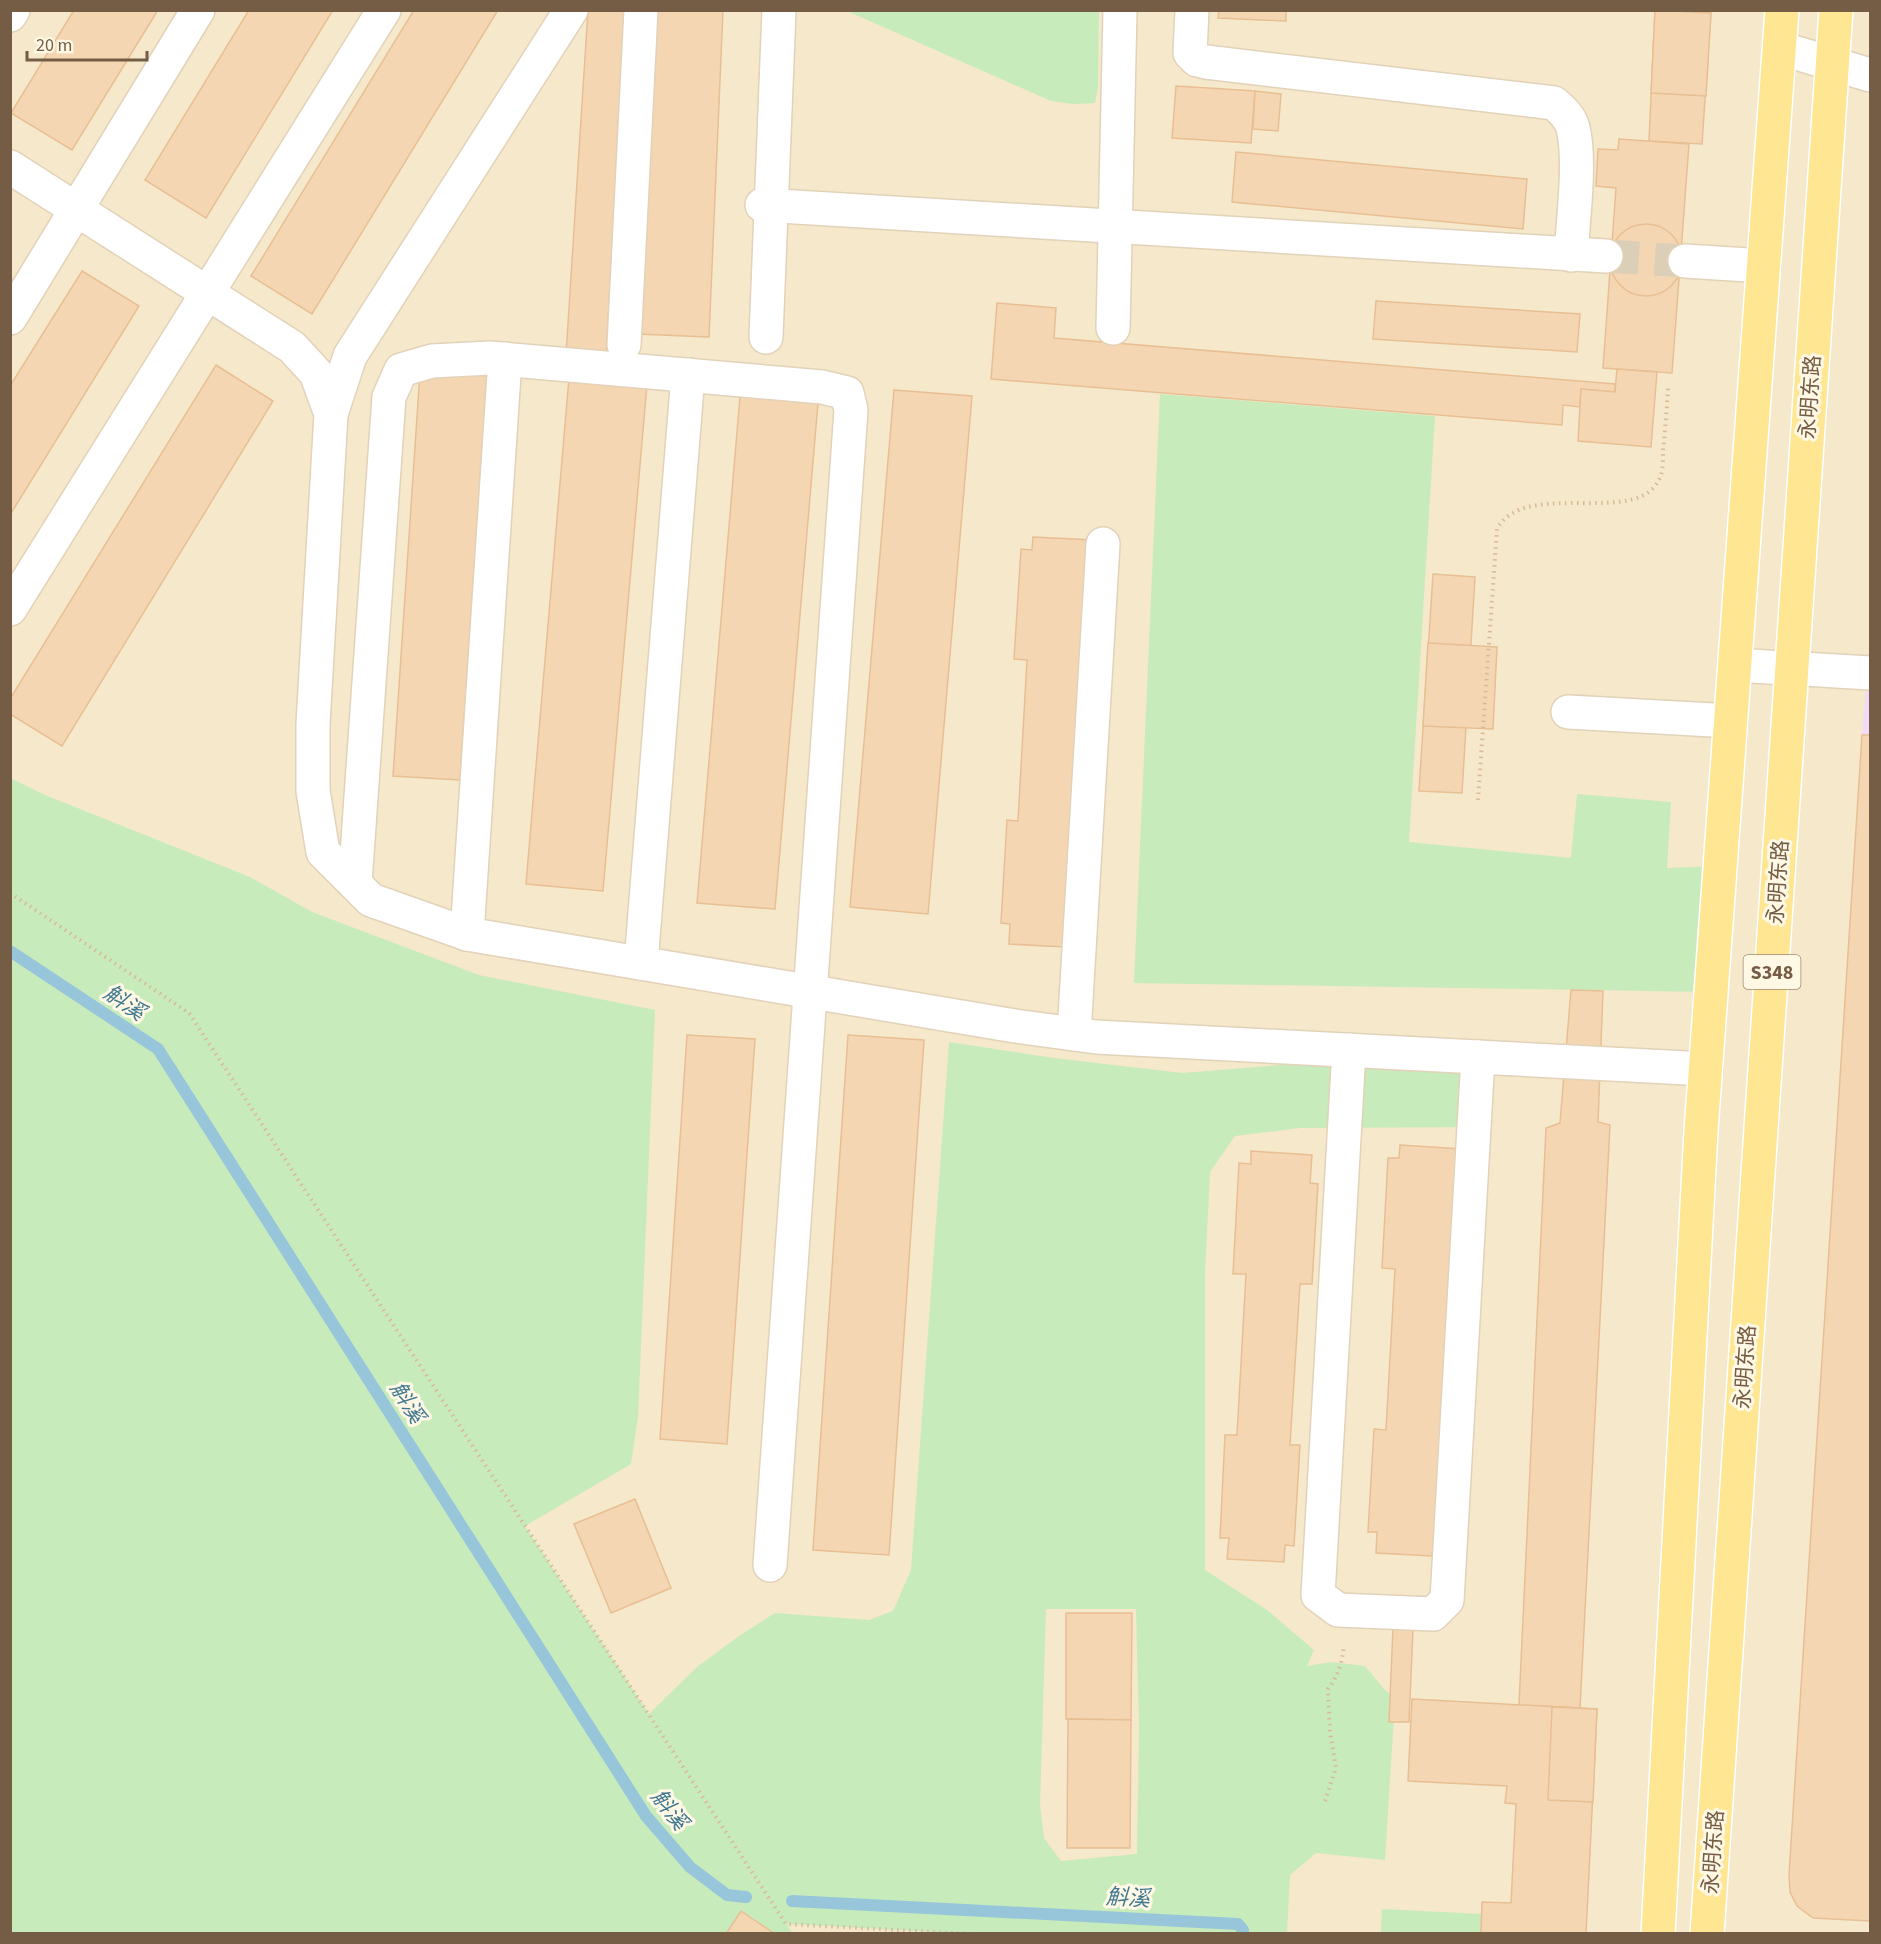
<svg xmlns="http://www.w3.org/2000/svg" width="1881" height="1944" font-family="'Source Sans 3','Noto Sans SC',sans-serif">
<rect width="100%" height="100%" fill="#fef5dd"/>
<polygon fill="#f5e8cb" points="10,11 1870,11 1870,1933 792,1933 189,1013 11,893"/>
<polygon fill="#f2daf9" points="1870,636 1870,735 1862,735"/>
<g fill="#c8ebbc" fill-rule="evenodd">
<polygon points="847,11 1099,11 1098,87 1095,103 1074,104 1051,101"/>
<polygon points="1160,394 1435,416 1409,842 1571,858 1577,794 1671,802 1667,868 1720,866 1711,992 1134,983"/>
<path d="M10 778 45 795 250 877 312 912 479 975 655 1010 638 1417 631 1464 525 1526 649 1714 697 1667 739 1636 775 1613 869 1620 893 1611 911 1570 949 1042 1054 1058 1182 1073 1292 1064 1477 1073 1474 1127 1300 1128 1235 1136 1210 1172 1205 1273V1570L1267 1610 1314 1650 1307 1666 1331 1662 1365 1666 1384 1689 1395 1699 1385 1860 1316 1853 1290 1875 1287 1933 972 1934 787 1924 792 1933H11ZM1046 1609H1136L1139 1728 1137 1854 1061 1861 1044 1838 1040 1805Z"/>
<polygon points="1382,1909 1481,1914 1481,1933 1381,1933"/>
</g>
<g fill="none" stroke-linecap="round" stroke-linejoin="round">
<g stroke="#97c6da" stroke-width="12">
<polyline points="10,951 158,1049 646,1816 690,1867 727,1895 746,1897"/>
<polyline points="792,1901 1238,1924 1243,1930"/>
</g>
</g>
<g fill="#f5d6b3" stroke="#e8bf93" stroke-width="1.5">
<polygon points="74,10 158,10 72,150 11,113"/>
<polygon points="249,10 333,10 206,218 145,180"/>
<polygon points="414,10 498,10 312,314 251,276"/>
<polygon points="588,10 626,10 606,358 566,355"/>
<polygon points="652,10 723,10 709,337 637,334"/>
<polygon points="1219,10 1286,10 1286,21 1218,18"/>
<polygon points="1655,10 1711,10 1702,144 1649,141"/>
<polygon points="1655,10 1711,13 1706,96 1651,93"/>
<polygon points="1176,86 1255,91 1251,143 1172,138"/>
<polygon points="1255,91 1281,94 1278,131 1253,129"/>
<polygon points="1619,139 1689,144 1672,373 1603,368 1616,188 1596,186 1598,149 1618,150"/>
<polygon points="1236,152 1527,179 1523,229 1232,202"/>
<circle cx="1646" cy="260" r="36"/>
<polygon points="82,271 139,306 10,515 10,386"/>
<polygon points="1376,301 1580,314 1577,352 1373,339"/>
<polygon points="997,303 1056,308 1054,338 1615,384 1615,392 1581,389 1580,407 1563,405 1562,425 991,379"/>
<polygon points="216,365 273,401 62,746 10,714 10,699"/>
<polygon points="570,366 648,373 603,891 526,884"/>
<polygon points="1617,369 1657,372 1651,447 1578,441 1581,389 1615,392"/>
<polygon points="420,372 487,376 460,780 393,776"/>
<polygon points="741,385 819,391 775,909 697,903"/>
<polygon points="894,390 972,396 928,914 850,907"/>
<polygon points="1033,537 1094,540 1065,947 1009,944 1010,924 1001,923 1007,820 1018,821 1027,660 1014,659 1021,549 1032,550"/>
<polygon points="1433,574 1475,577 1462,793 1419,791"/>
<polygon points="1428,643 1497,647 1493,729 1423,726"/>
<polygon points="1862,735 1870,735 1870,1921 1813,1918 1797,1906 1790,1892 1789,1875"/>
<polygon points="1571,990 1603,991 1598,1122 1610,1125 1580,1708 1519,1705 1546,1128 1560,1123"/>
<polygon points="687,1035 755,1039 727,1444 660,1439"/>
<polygon points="848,1035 924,1040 889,1555 813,1550"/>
<polygon points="1400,1145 1461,1149 1443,1540 1434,1539 1432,1556 1376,1553 1377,1532 1368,1532 1374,1429 1386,1430 1395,1269 1382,1268 1388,1158 1399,1158"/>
<polygon points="1251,1151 1312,1155 1310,1183 1318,1184 1312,1284 1300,1284 1290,1445 1300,1445 1294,1546 1285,1545 1284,1562 1227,1559 1229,1538 1220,1538 1225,1435 1237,1435 1246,1274 1233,1274 1239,1163 1251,1164"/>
<polygon points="635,1499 671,1588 611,1613 574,1524"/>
<polygon points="1066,1613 1132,1613 1131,1720 1066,1719"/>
<polygon points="1393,1628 1413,1629 1409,1722 1389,1722"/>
<polygon points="1412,1699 1597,1709 1586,1934 1481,1934 1482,1902 1511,1903 1516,1804 1505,1803 1507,1786 1408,1781"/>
<polygon points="1552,1707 1597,1709 1593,1802 1548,1800"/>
<polygon points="1068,1719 1131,1720 1130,1848 1067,1848"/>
<polygon points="741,1911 775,1934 726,1934"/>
</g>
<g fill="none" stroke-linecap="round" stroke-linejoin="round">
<polyline stroke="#dccfb7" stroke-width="33" stroke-dasharray="33 16" stroke-linecap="butt" points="1606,256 1685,261"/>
<defs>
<g id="minor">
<path d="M1192 10 1190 53 1197 60 1206 62 1554 103C1562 110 1570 117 1573 128 1581 161 1573 219 1571 255"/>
<polyline points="10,15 13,10"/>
<polyline points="1780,48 1870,75"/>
<polyline points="10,167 292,347 316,373 331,414 313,724 313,791 323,852 371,900 467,934 1015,1026 1096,1037 1706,1069"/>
<polyline points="762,205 1606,256"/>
<polyline points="1685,261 1764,266"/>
<polyline points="10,318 198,10"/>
<polyline points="1113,328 1120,10"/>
<polyline points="766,337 779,10"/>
<polyline points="624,345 641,10"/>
<polyline points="331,414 350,356 571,10"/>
<polyline points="10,609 384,10"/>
<polyline points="1735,665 1870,673"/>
<polyline points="1568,712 1731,721"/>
<polyline points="355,883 389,397 401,370 432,361 490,358 822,387 847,393 851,410 770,1565"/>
<polyline points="467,934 505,359"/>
<polyline points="641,963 688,375"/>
<polyline points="1074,1034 1103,544"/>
<polyline points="1349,1050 1318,1595 1338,1610 1433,1614 1447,1600 1478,1057"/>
</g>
<g id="major">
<polyline points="1658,1934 1701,1131 1782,10"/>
<polyline points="1707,1934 1836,10"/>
</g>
</defs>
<use href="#minor" stroke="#e2d2b9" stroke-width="36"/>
<use href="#major" stroke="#fff" stroke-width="36"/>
<g stroke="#d9ba97" stroke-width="4" stroke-dasharray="1.5 4.5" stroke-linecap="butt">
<path d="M1478 800 1497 529C1526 476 1642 531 1661 475 1663 468 1663 459 1663 452 1665 431 1667 409 1668 388"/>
<polyline points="10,893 189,1013 786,1924 972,1934"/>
<path d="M1325 1801 1336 1768 1330 1732 1328 1689C1338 1676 1342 1663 1344 1646"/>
</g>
<use href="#minor" stroke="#fff" stroke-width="33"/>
<use href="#major" stroke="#ffe693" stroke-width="33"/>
</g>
<g text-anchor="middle" stroke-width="6" stroke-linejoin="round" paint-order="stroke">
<rect fill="#fff8e5" stroke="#9e8b75" stroke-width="1.5" x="1743.5" y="955" width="57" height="34" rx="4.5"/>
<g font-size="20" font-weight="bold" fill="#745c45">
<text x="1772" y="979">S348</text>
</g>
<g font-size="21" fill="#745c45" stroke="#fff8e5">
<text transform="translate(1810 397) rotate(-86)" y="7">永明东路</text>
<text transform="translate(1778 882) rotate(-86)" y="7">永明东路</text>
<text transform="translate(1745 1367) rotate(-86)" y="7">永明东路</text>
<text transform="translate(1713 1852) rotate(-86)" y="7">永明东路</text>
</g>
<g font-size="22" font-style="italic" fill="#407891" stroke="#fff8e5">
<text transform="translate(125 1002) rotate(34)" y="8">斛溪</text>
<text transform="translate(408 1402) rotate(58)" y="8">斛溪</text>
<text transform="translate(670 1809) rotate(52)" y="8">斛溪</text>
<text transform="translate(1128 1897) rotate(3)" y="8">斛溪</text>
</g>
</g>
<rect width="1881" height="1944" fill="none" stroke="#745c45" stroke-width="24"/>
<path d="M27 51v9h120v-9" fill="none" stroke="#745c45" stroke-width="3"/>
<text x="36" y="51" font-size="18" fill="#745c45" stroke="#fff8e5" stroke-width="4.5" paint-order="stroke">20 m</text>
</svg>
